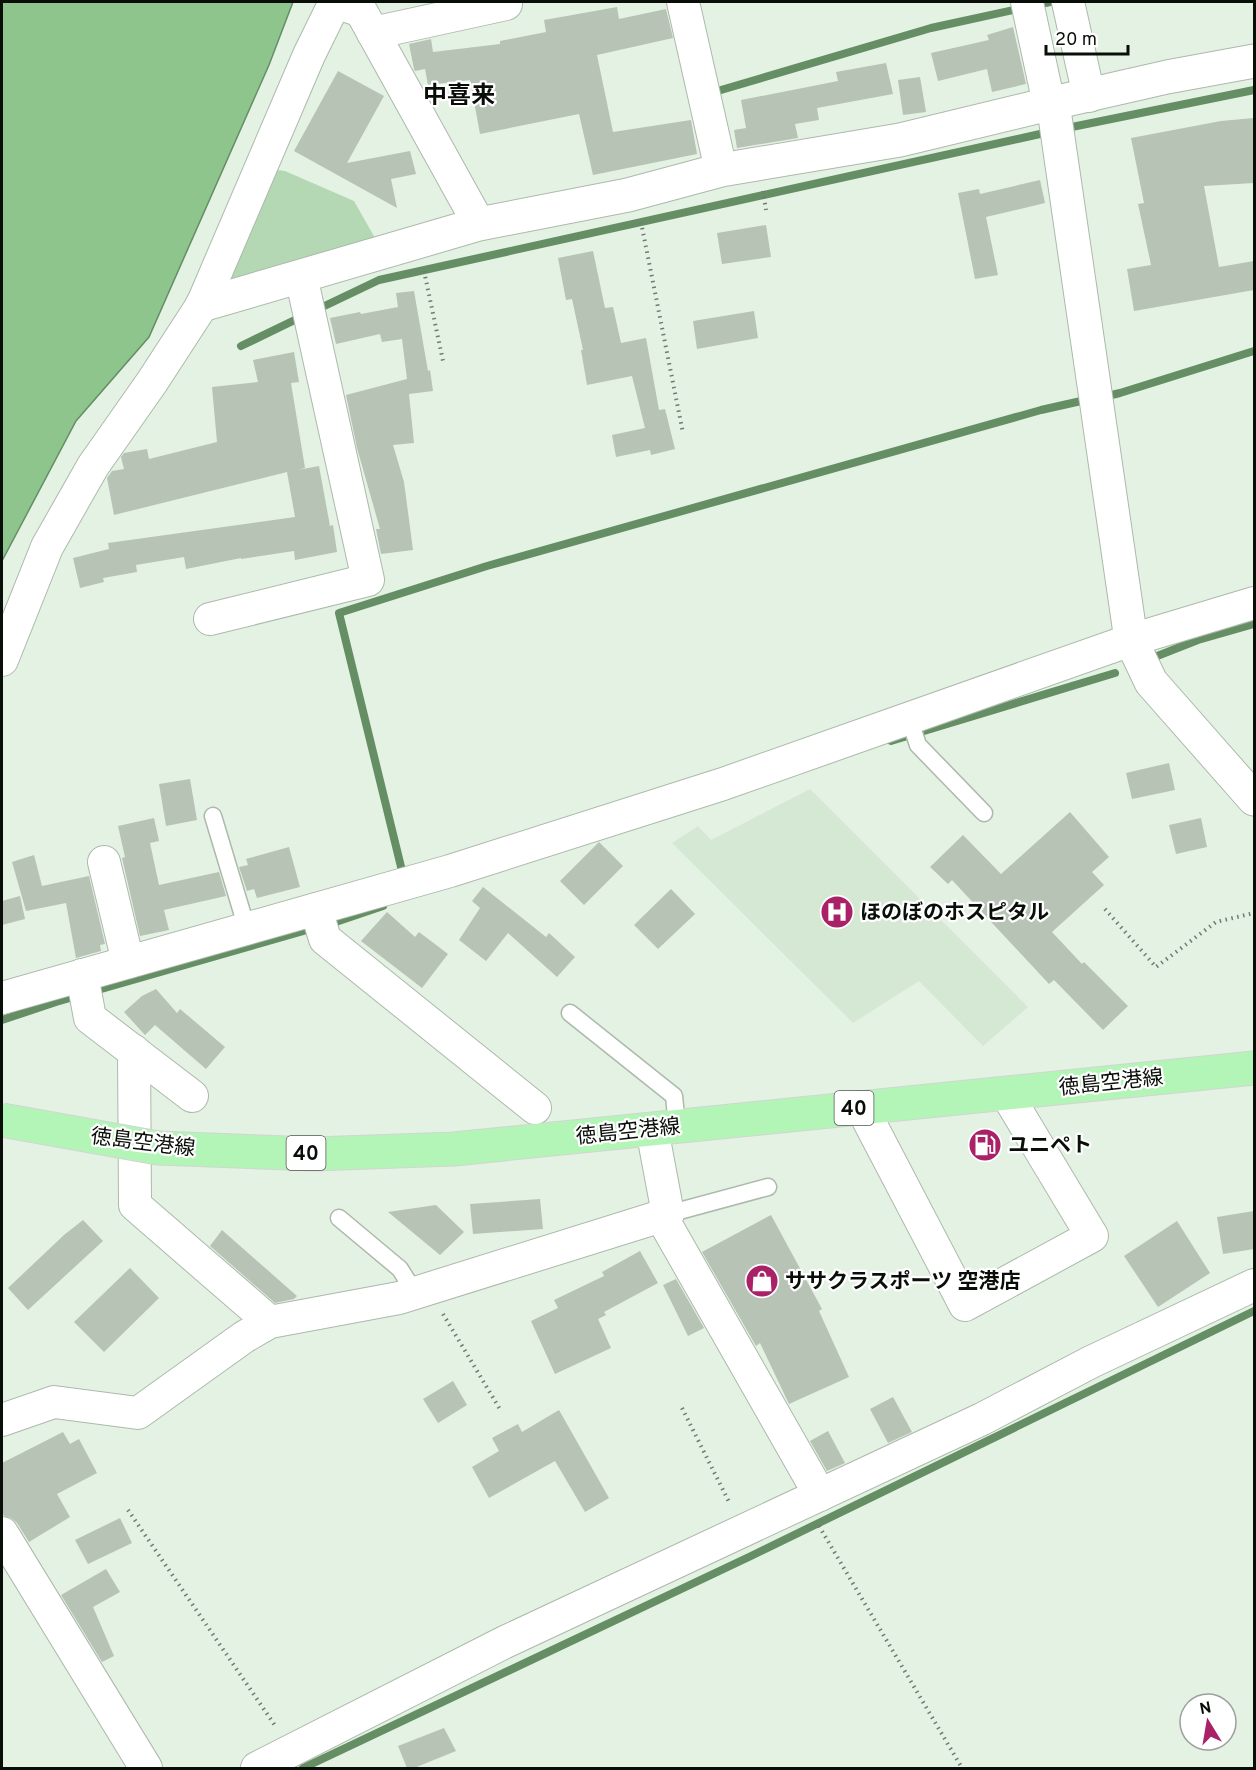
<svg xmlns="http://www.w3.org/2000/svg" width="1256" height="1770" font-family="Overpass,'Noto Sans JP',sans-serif">
<rect width="100%" height="100%" fill="#e4f2e4"/>
<polygon fill="#d5e8d4" points="810,789 1028,1007 983,1046 919,981 853,1023 672,843 698,826 711,840"/>
<polygon fill="#b4d8b4" points="270,169 285,171 354,201 375,238 233,281 228,275"/>
<polygon fill="#8dc58d" stroke="#658e65" stroke-width="1.5" points="2,2 293,2 269,65 149,337 76,421 2,561"/>
<g fill="none" stroke-linecap="round" stroke-linejoin="round">
<g stroke="#658e65" stroke-width="8">
<polyline points="721,90 931,28 1050,2"/>
<polyline points="1062,129 1254,90"/>
<polyline points="314,311 379,280 1049,132"/>
<polyline points="241,346 303,316"/>
<polyline points="1103,397 1120,393 1254,351"/>
<polyline points="1147,660 1198,640 1254,624"/>
<polyline points="891,741 1115,673"/>
<polyline points="404,879 339,613 487,566 1041,410 1090,399"/>
<polyline points="327,925 383,906"/>
<polyline points="2,1020 56,1002 314,928"/>
<polyline points="303,1768 751,1556 1254,1311"/>
</g>
</g>
<g fill="#b6c3b5">
<polygon points="617,7 619,19 666,9 673,38 597,55 613,132 691,120 697,154 593,175 579,114 480,134 470,80 428,85 425,69 415,71 414,69 409,44 431,39 433,52 500,44 500,41 546,32 544,20"/>
<polygon points="1013,27 1026,84 992,92 987,69 938,81 931,53 989,40 987,35"/>
<polygon points="886,63 893,94 817,108 819,120 795,124 798,138 737,148 734,130 746,128 741,100 838,81 836,72"/>
<polygon points="338,71 384,96 347,163 410,151 416,174 391,179 397,208 294,151"/>
<polygon points="920,77 926,112 903,115 898,80"/>
<polygon points="1254,118 1254,183 1204,186 1219,267 1254,261 1254,290 1134,311 1127,269 1151,265 1138,204 1144,203 1131,138 1221,121"/>
<polygon points="1040,180 1045,203 986,217 998,275 975,279 958,193 979,189 980,194"/>
<polygon points="766,225 771,257 722,264 717,233"/>
<polygon points="593,251 605,308 613,307 621,343 646,338 659,410 665,409 675,449 651,455 650,450 616,457 612,435 645,428 632,376 587,385 581,350 583,350 572,299 566,300 558,258"/>
<polygon points="414,291 428,371 430,370 433,391 409,394 414,443 393,445 404,482 413,550 381,554 376,529 380,529 357,448 346,395 407,379 402,339 382,342 380,334 336,344 330,318 360,312 361,314 398,307 396,293"/>
<polygon points="754,311 758,338 697,349 693,321"/>
<polygon points="294,352 299,382 291,383 305,468 298,470 319,466 330,526 333,525 337,552 295,560 294,551 241,559 241,558 186,569 184,557 136,565 137,572 103,578 104,582 80,588 73,558 109,549 108,543 295,517 287,472 114,515 107,478 112,471 124,469 121,457 124,453 147,449 149,459 217,442 212,387 258,382 253,360"/>
<polygon points="1169,763 1175,790 1132,799 1126,773"/>
<polygon points="190,779 197,820 166,826 159,784"/>
<polygon points="1070,812 1109,857 1092,872 1104,885 1052,932 1082,964 1084,962 1128,1006 1103,1030 1054,980 1049,984 952,880 948,884 930,867 963,835 1001,874"/>
<polygon points="154,818 159,841 150,843 159,885 219,872 226,896 164,910 169,930 140,936 122,858 125,857 118,826"/>
<polygon points="1201,818 1207,847 1176,854 1169,825"/>
<polygon points="599,842 623,866 584,905 560,881"/>
<polygon points="289,847 300,887 257,898 254,889 247,891 239,867 248,865 246,859"/>
<polygon points="34,855 42,886 89,876 105,944 100,945 101,951 76,958 66,903 26,911 12,862"/>
<polygon points="483,887 546,937 549,933 575,957 557,977 508,933 486,961 459,940 480,908 472,901"/>
<polygon points="671,889 695,914 658,949 634,925"/>
<polygon points="20,896 25,919 2,925 2,901"/>
<polygon points="387,912 415,937 419,932 448,954 422,988 361,941"/>
<polygon points="156,989 177,1013 180,1009 225,1047 206,1069 155,1025 145,1035 124,1012 142,996"/>
<polygon points="540,1199 543,1229 473,1234 470,1204"/>
<polygon points="436,1205 464,1232 440,1255 388,1212"/>
<polygon points="1254,1211 1254,1249 1223,1254 1217,1217"/>
<polygon points="771,1215 822,1309 819,1311 849,1377 789,1404 760,1343 756,1346 702,1252"/>
<polygon points="83,1220 103,1241 28,1310 8,1288 64,1235"/>
<polygon points="1177,1221 1210,1273 1158,1307 1124,1256"/>
<polygon points="222,1230 297,1296 294,1299 275,1303 210,1246"/>
<polygon points="640,1251 658,1283 604,1312 606,1315 598,1319 611,1348 555,1374 531,1321 558,1308 554,1300 604,1276 602,1272"/>
<polygon points="130,1268 159,1298 104,1352 74,1322"/>
<polygon points="676,1279 704,1328 688,1336 663,1285"/>
<polygon points="453,1381 467,1405 438,1423 423,1399"/>
<polygon points="893,1397 912,1432 888,1443 870,1409"/>
<polygon points="559,1410 609,1498 585,1512 555,1461 489,1498 472,1467 499,1451 492,1438 518,1424 522,1432"/>
<polygon points="828,1431 845,1463 827,1471 810,1441"/>
<polygon points="63,1432 70,1444 79,1439 97,1473 57,1494 70,1517 29,1542 17,1523 11,1518 4,1516 2,1511 2,1463"/>
<polygon points="120,1518 132,1543 88,1564 75,1540"/>
<polygon points="106,1569 120,1592 93,1607 114,1656 102,1662 61,1595"/>
<polygon points="444,1728 456,1751 414,1768 407,1768 398,1746"/>
</g>
<g fill="none" stroke-linecap="round" stroke-linejoin="round">
<defs>
<g id="service">
<polyline points="909,718 918,745 984,813"/>
<polyline points="213,816 247,929"/>
<polyline points="570,1013 674,1096 677,1126"/>
<polyline points="668,1214 768,1187"/>
<polyline points="339,1218 400,1269 415,1293"/>
</g>
<g id="minor">
<polyline points="335,2 361,11 479,224"/>
<polyline points="683,2 721,170"/>
<polyline points="1027,2 1049,104"/>
<polyline points="1068,2 1089,96"/>
<polyline points="373,33 506,4 506,2"/>
<polyline points="210,619 368,580 301,276"/>
<polyline points="2,660 47,547 93,466 152,382 202,305 309,55 335,2"/>
<polyline points="104,862 128,962"/>
<polyline points="316,909 325,939 535,1108"/>
<polyline points="82,975 90,1018 192,1096"/>
<polyline points="2,998 450,871 723,784 1131,640 1254,603"/>
<polyline points="134,1051 135,1205 270,1322"/>
<polyline points="862,1108 965,1305 1092,1236 1006,1093"/>
<polyline points="661,1216 820,1495"/>
<polyline points="2,1420 54,1402 138,1413 244,1337 270,1322 399,1298 668,1214 652,1129"/>
<polyline points="2,1533 146,1768"/>
<polyline points="257,1768 505,1642 982,1419 1091,1362 1254,1285"/>
</g>
<g id="tertiary">
<polyline points="1053,103 1131,640 1151,682 1254,799"/>
<polyline points="202,305 479,224 628,195 721,170 900,140 1053,103 1167,77 1254,61"/>
</g>
<polyline id="primary" points="158,1148 314,1154 454,1149 1254,1068"/>
</defs>
<use href="#service" stroke="#acb9ab" stroke-width="19"/>
<use href="#minor" stroke="#acb9ab" stroke-width="34"/>
<use href="#tertiary" stroke="#acb9ab" stroke-width="35"/>
<use href="#primary" stroke="#d3d4d3" stroke-width="35"/>
<g stroke="#727b72" stroke-width="4" stroke-dasharray="1.5 4.5" stroke-linecap="butt">
<polyline points="763,191 766,210"/>
<polyline points="641,222 683,433"/>
<polyline points="424,271 443,361"/>
<polyline points="1105,909 1156,967 1216,922 1254,913"/>
<polyline points="443,1314 501,1411"/>
<polyline points="682,1408 730,1504"/>
<polyline points="128,1510 276,1727"/>
<polyline points="819,1526 962,1768"/>
</g>
<use href="#service" stroke="#fff" stroke-width="16"/>
<use href="#minor" stroke="#fff" stroke-width="32"/>
<use href="#tertiary" stroke="#fff" stroke-width="33"/>
<use href="#primary" stroke="#b3f5b6" stroke-width="33"/>
<defs>
<polyline id="primary-bridge" points="2,1120 158,1148"/>
</defs>
<use href="#primary-bridge" stroke="#d3d4d3" stroke-width="35" stroke-linecap="butt"/>
<use href="#primary-bridge" stroke="#b3f5b6" stroke-width="33"/>
</g>
<defs>
<symbol id="hospital-disc" viewBox="-11 -11 22 22"><circle r="9.5" fill="#a92268" stroke="#fff"/><path d="M-5-5h3v3.5h4V-5h3V5h-3V1.5h-4V5h-3Z" fill="#fff"/></symbol>
<symbol id="fuel-disc" viewBox="-11 -11 22 22"><circle r="9.5" fill="#a92268" stroke="#fff"/><path d="M-5.5-6h7V0h2V4h1.3V-2.5L3-4.5l.8-.8L6-3V5H2.5V1h-1V6h-7ZM-4.2-4.7v3.2H.2V-4.7Z" fill="#fff"/></symbol>
<symbol id="shop-disc" viewBox="-11 -11 22 22"><circle r="9.5" fill="#a92268" stroke="#fff"/><path d="M-5-2.5h2.3a2.7 3.5 0 0 1 5.4 0H5L5.5 6h-11ZM-1.5-2.5h3a1.5 2.3 0 0 0-3 0Z" fill="#fff"/></symbol>
</defs>
<g fill-rule="evenodd">
<use href="#hospital-disc" x="818" y="893" width="38" height="38"/>
<use href="#fuel-disc" x="966" y="1126" width="38" height="38"/>
<use href="#shop-disc" x="743" y="1262" width="38" height="38"/>
</g>
<g text-anchor="middle" stroke-width="4.5" stroke-linejoin="round" paint-order="stroke">
<g fill="#fff" stroke="#535653" stroke-width="1.5">
<rect x="834.5" y="1091" width="39" height="34" rx="4.5"/>
<rect x="286.5" y="1136" width="39" height="34" rx="4.5"/>
</g>
<g font-size="20" font-weight="bold" fill="#090e09">
<text x="854" y="1115">40</text>
<text x="306" y="1160">40</text>
</g>
<g font-size="21" font-weight="bold" fill="#090e09" stroke="#fff" text-anchor="start">
<text x="860" y="919">ほのぼのホスピタル</text>
<text x="1008" y="1152">ユニペト</text>
<text x="785" y="1288">ササクラスポーツ 空港店</text>
</g>
<g font-size="21" fill="#090e09" stroke="#fff">
<text transform="translate(1111 1082) rotate(-6)" y="7">徳島空港線</text>
<text transform="translate(628 1131) rotate(-6)" y="7">徳島空港線</text>
<text transform="translate(143 1142) rotate(7)" y="7">徳島空港線</text>
</g>
<g font-size="24" font-weight="bold" fill="#090e09" stroke="#fff">
<text x="459" y="103">中喜来</text>
</g>
</g>
<rect width="1256" height="1770" fill="none" stroke="#090e09" stroke-width="6"/>
<g transform="translate(1208 1722) rotate(349)"><circle r="28" fill="#ffffff" stroke="#9d9f9d" stroke-width="1.5"/>
<path d="M0-4.5L10 22L0 15L-10 22Z" fill="#a92268"/>
<text y="-9" font-size="16" font-weight="bold" text-anchor="middle" fill="#090e09">N</text>
</g>
<path d="M1046 45v9h82v-9" fill="none" stroke="#090e09" stroke-width="3"/>
<text x="1055" y="45" font-size="18" fill="#090e09" stroke="#ffffff" stroke-width="4.5" paint-order="stroke">20 m</text>
</svg>
